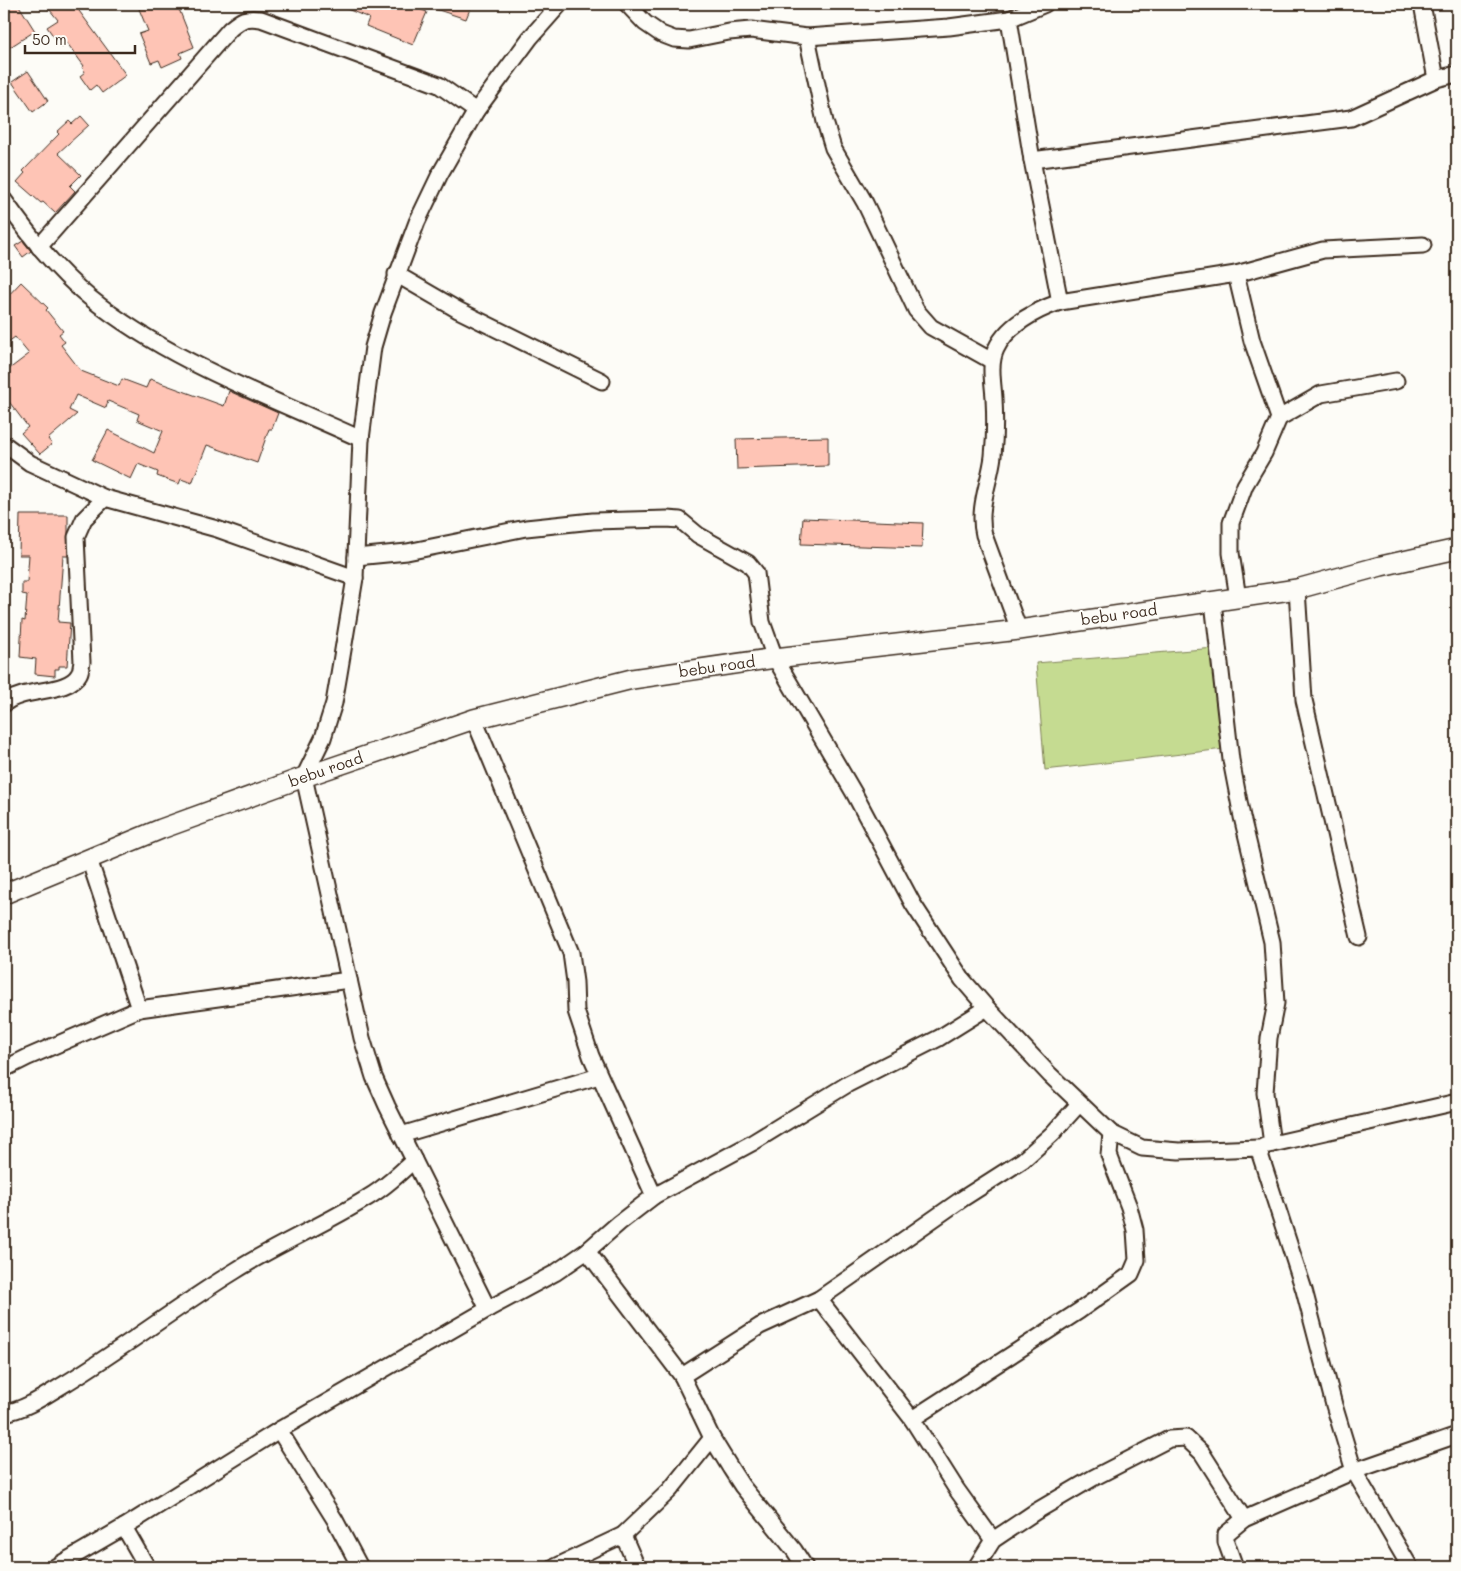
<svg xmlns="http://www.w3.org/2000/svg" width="1461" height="1571" font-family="Mali,sans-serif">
<rect width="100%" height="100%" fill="#fdfcf7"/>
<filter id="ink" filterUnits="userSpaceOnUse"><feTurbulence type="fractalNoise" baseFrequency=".02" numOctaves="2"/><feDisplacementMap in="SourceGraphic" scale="10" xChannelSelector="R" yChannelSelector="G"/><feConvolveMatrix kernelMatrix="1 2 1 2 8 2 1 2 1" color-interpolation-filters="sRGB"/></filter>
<g filter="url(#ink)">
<polygon fill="#c5db91" stroke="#808258" points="1215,648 1224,749 1045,770 1036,663"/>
<g fill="#fec4b5" stroke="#3b2a1e">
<polygon points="4,4 18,4 35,31 4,51"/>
<polygon points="45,4 74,4 126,75 102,93 96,85 90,90 80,76 85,72 82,67 84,66 67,43 61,47 47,27 58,20"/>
<polygon points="137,4 177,4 194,47 180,53 182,58 162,67 159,60 151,63 139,34 148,31"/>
<polygon points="335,4 406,4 427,12 413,45 366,26 369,18"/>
<polygon points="426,4 472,4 466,19 426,6"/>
<polygon points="28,71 48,101 33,112 12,82"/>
<polygon points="81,116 89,125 58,153 81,175 70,186 75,191 55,213 43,202 41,203 17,182 25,173 23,171 59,134 57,132 69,121 72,124"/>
<polygon points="23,241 31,251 23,257 15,246"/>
<polygon points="21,282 48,308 46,310 63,331 59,334 65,342 61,345 81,371 119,386 122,379 146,388 150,379 224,406 229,391 278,413 272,429 269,429 257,463 207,445 192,483 181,479 179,484 157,476 158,472 138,464 131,479 92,460 108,430 154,453 163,431 137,420 139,414 108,401 106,408 76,395 69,410 77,414 48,439 52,444 40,454 21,433 28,427 4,395 4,373 29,354 15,337 4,345 4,300"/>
<polygon points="828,437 828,466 737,469 736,439"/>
<polygon points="20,515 68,515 68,556 63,556 58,622 70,623 67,666 59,666 59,669 55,669 55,676 35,674 36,659 20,657 22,620 25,621 27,595 22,594 22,582 27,582 29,555 19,555"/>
<polygon points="803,518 923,523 922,548 801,544"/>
</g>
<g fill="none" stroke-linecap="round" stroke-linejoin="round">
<defs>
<g id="minor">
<polyline points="627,4 645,23 661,34 674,39 689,40 729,32 751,30 807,37 949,27 1009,19 1045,4"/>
<polyline points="1422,4 1436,79"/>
<polyline points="1009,19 1032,160 1060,302"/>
<polyline points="807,37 825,122 833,148 865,203 916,310 931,327 992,361"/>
<polyline points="1032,160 1351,118 1436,79 1457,74"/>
<path d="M4 200C29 235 55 269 89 297 168 361 269 397 361 439"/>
<path d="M39 247 230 29C242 19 245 17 261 19L439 85 476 111"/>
<polyline points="396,274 458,310 602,381"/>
<polyline points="1236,274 1252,341 1279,418"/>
<polyline points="4,444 30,463 105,498 217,529 355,578"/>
<polyline points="356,557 407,552 526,528 593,521 667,519 680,520 698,535 748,563 756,573 762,622 775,658 854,793 913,904 962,979 987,1008 1050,1075 1111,1133 1142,1148 1179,1151 1258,1148 1304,1290 1334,1405 1354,1471 1410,1567"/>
<polyline points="1297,589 1304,700 1359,937"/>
<polyline points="1238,598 1231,553 1231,523 1245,485 1264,453 1279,418 1321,394 1396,381"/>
<polyline points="1213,602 1231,760 1242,817 1272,942 1276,1003 1269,1038 1265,1093 1272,1144"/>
<path d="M1019 630 984 535C977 508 990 482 993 456 995 437 995 417 994 398 993 382 989 364 996 349 1007 325 1037 310 1060 302L1236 274 1323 250 1423 245"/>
<path d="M4 704C22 687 68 695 79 674 81 671 81 666 82 662L76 537 84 519 105 498"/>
<polyline points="474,719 571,953 575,982 576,1011 591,1056 654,1196"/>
<polyline points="139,1009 349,980"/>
<polyline points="4,1069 28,1057 139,1009 89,859"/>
<polyline points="401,1135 599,1076"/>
<polyline points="1264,1146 1457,1102"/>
<polyline points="587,1251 682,1376 712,1438 731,1469 742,1486 794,1550 805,1567"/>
<polyline points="819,1299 912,1419 957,1490 993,1540"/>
<polyline points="488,1309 555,1273 587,1251 619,1223 654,1196 752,1143 848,1084 939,1038 987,1008"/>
<polyline points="682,1376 760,1326 819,1299 962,1199 1023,1160 1052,1134 1079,1104"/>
<path d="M4 1413C28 1409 47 1394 68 1382 125 1347 178 1306 235 1271 277 1244 324 1225 367 1198 384 1188 399 1174 414 1160"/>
<polyline points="912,1419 1079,1311 1131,1274 1137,1260 1135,1230 1129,1207 1109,1155 1111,1133"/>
<polyline points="279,1430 335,1520 360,1567"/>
<polyline points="124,1527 147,1567"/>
<polyline points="623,1535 637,1567"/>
<polyline points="55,1567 124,1527 279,1430 488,1309 387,1106 374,1077 362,1038 304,777 323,738 334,703 339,674 355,578 361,439 373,347 383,313 417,222 440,174 476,111 530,38 560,4"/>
<polyline points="555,1567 623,1535 670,1490 712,1438"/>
<polyline points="976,1567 993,1540 1035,1512 1093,1478 1169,1439 1186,1438 1202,1453 1244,1519"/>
<polyline points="1235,1567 1226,1542 1226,1534 1244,1519 1354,1471 1457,1435"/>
</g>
<polyline id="tertiary" points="4,894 161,829 304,777 474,719 632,679 775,658 1019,630 1297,589 1381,566 1457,549"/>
</defs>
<use href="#minor" stroke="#3b2a1e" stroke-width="19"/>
<use href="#tertiary" stroke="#3b2a1e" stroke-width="22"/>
<use href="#minor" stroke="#fdfcf7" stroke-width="15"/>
<use href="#tertiary" stroke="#fdfcf7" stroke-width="19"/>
</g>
</g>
<g text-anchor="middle" stroke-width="4" stroke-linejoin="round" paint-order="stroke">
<g font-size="15" fill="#3b2a1e" stroke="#fdfcf7">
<text transform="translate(1119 615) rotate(-8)" y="5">bebu road</text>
<text transform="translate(717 667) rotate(-8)" y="5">bebu road</text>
<text transform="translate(326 770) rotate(-19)" y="5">bebu road</text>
</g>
</g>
<rect width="1461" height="1571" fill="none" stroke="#fdfcf7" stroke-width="20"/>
<rect x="10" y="10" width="1441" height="1551" fill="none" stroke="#3b2a1e" stroke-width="2" filter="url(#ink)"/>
<path d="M25 45v8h110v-8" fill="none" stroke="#3b2a1e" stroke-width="2.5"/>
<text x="32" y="45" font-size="15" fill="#3b2a1e" stroke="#fdfcf7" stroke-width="4" paint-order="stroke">50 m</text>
</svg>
